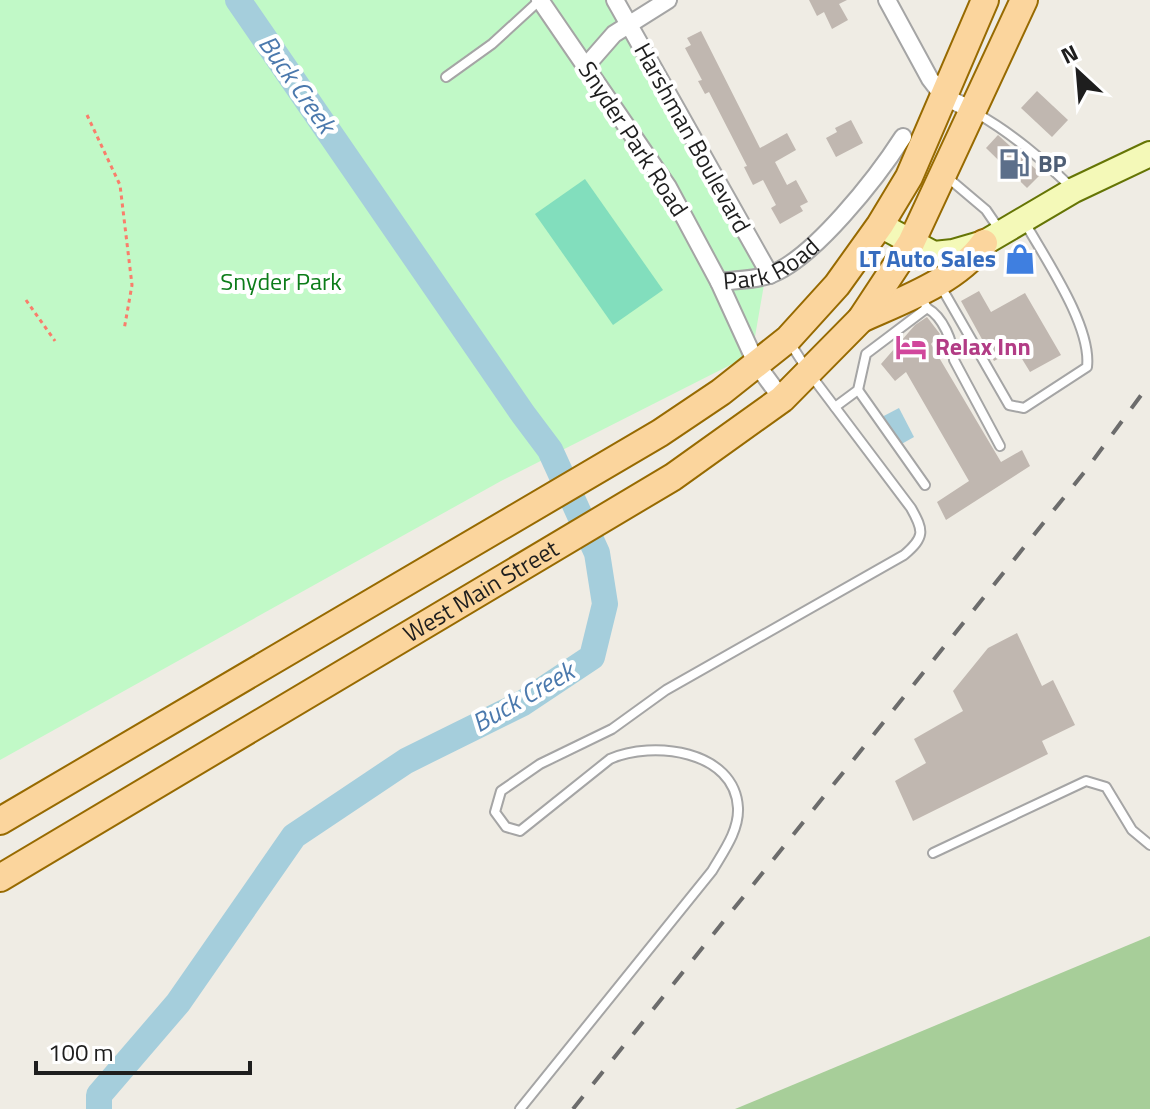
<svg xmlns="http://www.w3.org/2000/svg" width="1150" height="1109" font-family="'Titillium Web',sans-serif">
<rect width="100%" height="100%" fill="#efece4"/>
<polygon fill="#a7ce99" points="1150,936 1150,1109 735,1109"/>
<polygon fill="#c1f9c7" points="0,0 615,0 766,273 752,354 501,481 0,760"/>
<polygon fill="#82debd" points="585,179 663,290 613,325 535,214"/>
<polygon fill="#a5cedc" points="899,408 914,437 898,446 878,419"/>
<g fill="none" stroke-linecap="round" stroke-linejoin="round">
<polyline stroke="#a5cedc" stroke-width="26" points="99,1109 99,1095 178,1003 294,836 406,761 523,703 592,657 605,604 597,553 550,450 523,414 238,0"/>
</g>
<g fill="#c0b7b0">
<polygon points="809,0 847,0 839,4 848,20 832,29 824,12 817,16"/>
<polygon points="701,31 760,148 787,133 796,150 775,162 787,185 796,180 808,202 800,206 803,211 780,224 771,208 776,205 763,180 753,185 744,167 747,166 709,92 705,94 698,81 702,80 685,48 691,45 687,38"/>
<polygon points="1037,91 1068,120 1052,137 1021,108"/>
<polygon points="851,120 863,143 836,157 826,138 837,132 835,128"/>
<polygon points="998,135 1041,174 1027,188 986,148"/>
<polygon points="979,291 991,312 1025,293 1061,355 1030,372 1016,349 994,361 961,301"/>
<polygon points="927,317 940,334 931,344 1001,462 1022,450 1030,466 946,520 937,502 969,481 906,372 895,381 881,364 915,325"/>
<polygon points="1017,633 1042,686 1053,680 1075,725 1042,741 1048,754 913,821 895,781 926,763 914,739 963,711 953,691 988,648"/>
</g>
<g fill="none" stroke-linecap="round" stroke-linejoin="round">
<defs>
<g id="lane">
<polyline points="446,77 492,44 540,0"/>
<path d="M976 113C1012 133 1042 159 1072 188"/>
<polyline points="947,177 986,210 999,229"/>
<path d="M940 285 1009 405 1024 408 1087 367C1092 326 1044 257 1024 221"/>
<path d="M927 308C943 317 953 341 954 360L1000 446"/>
<polyline points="858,390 925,485"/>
<polyline points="835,407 858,390 866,354 927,308 921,297"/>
<polyline points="933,853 1086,781 1106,787 1132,830 1150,845"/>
<path d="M520 1109 712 871C723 852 739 831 738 808 735 750 652 740 610 759L520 831 506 827 495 812 501 791 540 764 612 729 666 690 904 555C925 537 924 531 911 508L810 374 790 343"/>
</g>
<g id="street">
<polyline points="540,0 668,187 719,282 757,365 782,399"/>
<polyline points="615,0 770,275"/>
<polyline points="887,0 930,79 943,96 972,110"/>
<polyline points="586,66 614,34 668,0"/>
<path id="s1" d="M719 282C735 280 754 280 769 275 813 260 878 176 903 137"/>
</g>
<polyline id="secondary" points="880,225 934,254 953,252 984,243 1074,190 1150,154"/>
<g id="primary">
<path d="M861 319C903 300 957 281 984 243"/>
<polyline points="0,821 660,433 721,392 788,339 837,285 880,225 909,177 985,0"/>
<path id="s2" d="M0 878 673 477 782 399 861 319 911 243 1024 0"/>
</g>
</defs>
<use href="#lane" stroke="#a5a5a5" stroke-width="12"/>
<use href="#street" stroke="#a5a5a5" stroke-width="20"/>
<use href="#secondary" stroke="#657505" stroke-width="28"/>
<use href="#primary" stroke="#976a01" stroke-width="30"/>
<g stroke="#f97e6b" stroke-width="3" stroke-dasharray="4 4" stroke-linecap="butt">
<polyline points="87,115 120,185 132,285 124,330"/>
<polyline points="26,300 55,341"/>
</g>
<use href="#lane" stroke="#fff" stroke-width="8"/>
<use href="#street" stroke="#fff" stroke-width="16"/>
<use href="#secondary" stroke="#f4f9b8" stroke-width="24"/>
<use href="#primary" stroke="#fbd59d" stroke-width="26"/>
<polyline stroke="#6c6c6c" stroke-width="4" stroke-dasharray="16 16" stroke-linecap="butt" points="573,1109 1086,470 1150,383"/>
</g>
<defs>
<symbol id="fuel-bare" viewBox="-9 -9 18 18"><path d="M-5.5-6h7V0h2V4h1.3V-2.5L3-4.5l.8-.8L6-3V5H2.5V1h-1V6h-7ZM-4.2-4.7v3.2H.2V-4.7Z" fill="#5c6f8a" stroke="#fff" stroke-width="2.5" paint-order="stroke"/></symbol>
<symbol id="shop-bare" viewBox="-9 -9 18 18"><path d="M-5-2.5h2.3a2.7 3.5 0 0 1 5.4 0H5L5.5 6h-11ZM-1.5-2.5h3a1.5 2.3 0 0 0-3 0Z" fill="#3f7fe0" stroke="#fff" stroke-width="2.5" paint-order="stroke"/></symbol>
<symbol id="hotel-bare" viewBox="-9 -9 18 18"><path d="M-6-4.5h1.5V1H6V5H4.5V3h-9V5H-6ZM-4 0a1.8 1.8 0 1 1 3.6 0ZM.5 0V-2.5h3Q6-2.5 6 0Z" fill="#d1479c" stroke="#fff" stroke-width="2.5" paint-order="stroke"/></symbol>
</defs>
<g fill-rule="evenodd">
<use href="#fuel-bare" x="992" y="142" width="44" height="44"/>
<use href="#shop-bare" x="998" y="237" width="44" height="44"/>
<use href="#hotel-bare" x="889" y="325" width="44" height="44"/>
</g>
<g text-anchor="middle" stroke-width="8" stroke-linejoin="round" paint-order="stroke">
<g font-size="24" fill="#1e1e1e" stroke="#fff">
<text transform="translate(692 138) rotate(61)" y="8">Harshman Boulevard</text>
<text transform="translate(633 139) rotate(57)" y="8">Snyder Park Road</text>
<text dy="8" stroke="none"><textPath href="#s1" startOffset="56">Park Road</textPath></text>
<text dy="8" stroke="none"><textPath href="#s2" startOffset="560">West Main Street</textPath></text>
</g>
<g font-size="24" font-weight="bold" fill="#4e5e75" stroke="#fff" text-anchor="start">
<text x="1038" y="172">BP</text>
</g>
<g font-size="24" font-weight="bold" fill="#366cbe" stroke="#fff" text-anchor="end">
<text x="996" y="267">LT Auto Sales</text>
</g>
<g font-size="24" fill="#0c7c19" stroke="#fff">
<text x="281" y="290">Snyder Park</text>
</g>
<g font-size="24" font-weight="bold" fill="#b23c85" stroke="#fff" text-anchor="start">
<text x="935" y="355">Relax Inn</text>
</g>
<g font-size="26" font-style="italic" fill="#4b79ad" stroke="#fff">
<text transform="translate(297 84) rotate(55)" y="9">Buck Creek</text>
<text transform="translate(523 697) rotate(-30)" y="9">Buck Creek</text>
</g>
</g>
<g transform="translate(1078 72) rotate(334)" stroke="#ffffff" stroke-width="6" paint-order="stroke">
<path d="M0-6L14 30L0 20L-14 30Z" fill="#1e1e1e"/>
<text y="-12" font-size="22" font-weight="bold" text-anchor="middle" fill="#1e1e1e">N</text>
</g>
<path d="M36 1061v12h214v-12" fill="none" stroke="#1e1e1e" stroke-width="4"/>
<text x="48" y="1061" font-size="24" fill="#1e1e1e" stroke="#ffffff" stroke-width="6" paint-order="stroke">100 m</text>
</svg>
